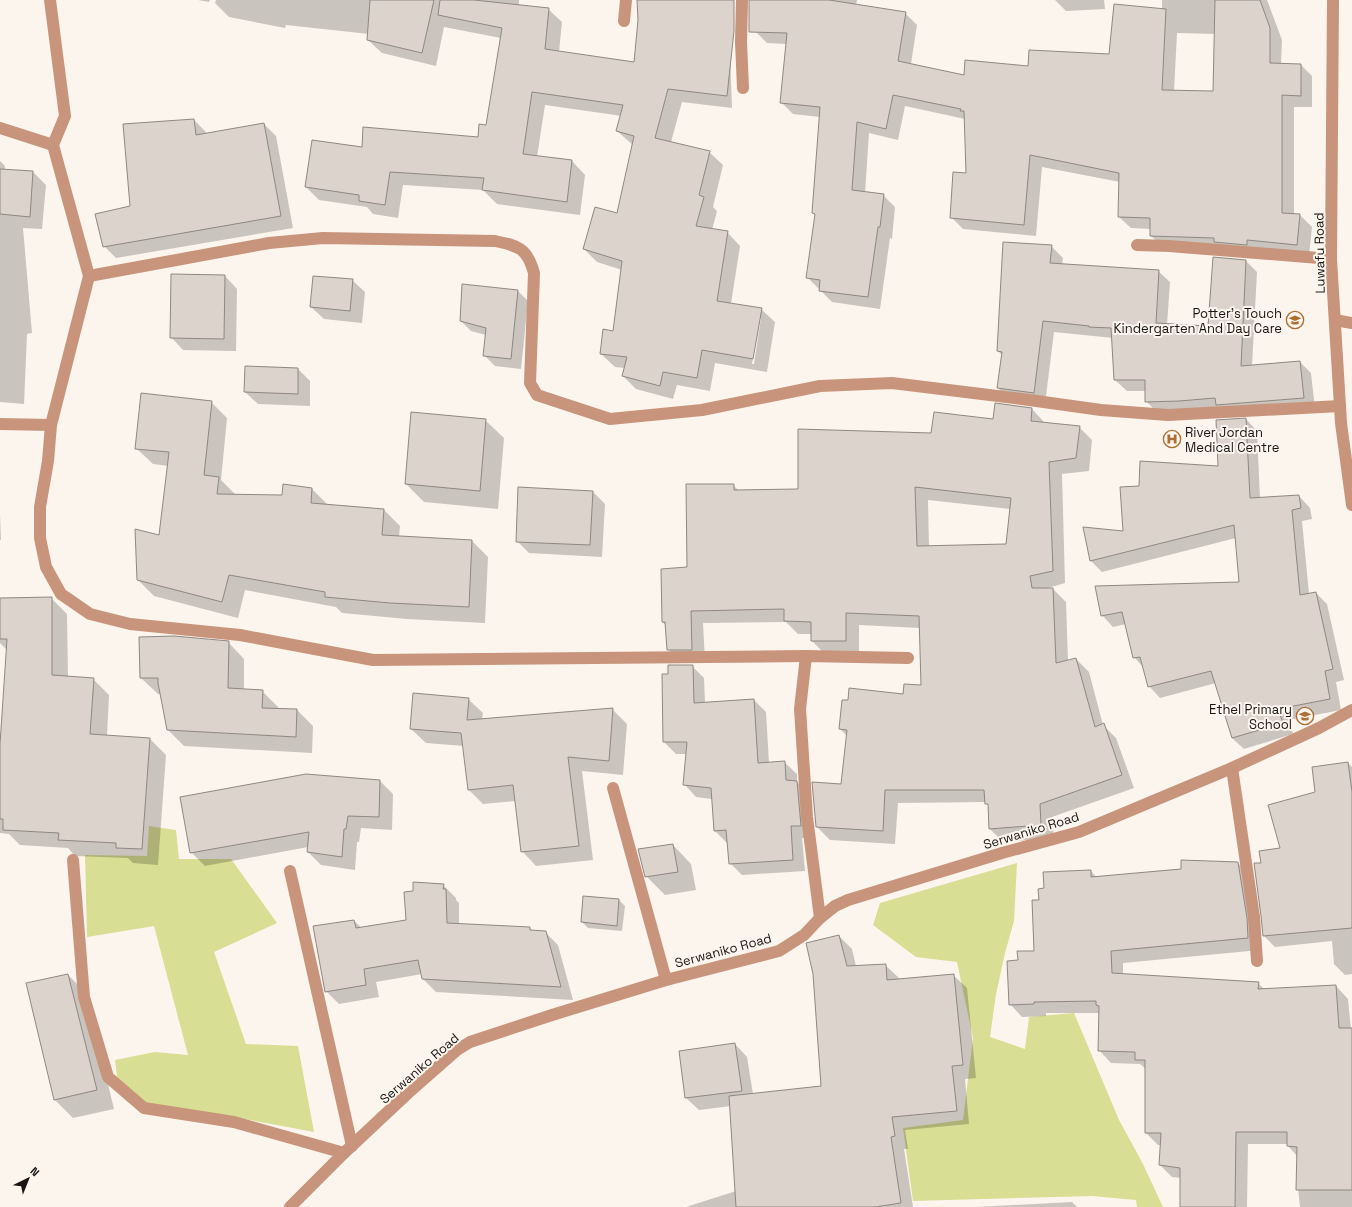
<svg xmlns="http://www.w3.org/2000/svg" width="1352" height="1207" font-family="'Space Grotesk',sans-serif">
<rect width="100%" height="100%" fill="#fcf5ed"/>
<g fill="#d8de93">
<polygon points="149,826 176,830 179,859 231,859 277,923 214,952 246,1044 298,1046 314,1132 224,1115 145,1103 117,1077 115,1060 155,1052 188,1055 154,926 87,937 85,855 147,856"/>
<polygon points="1017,863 1014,921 1005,953 996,994 990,1037 1025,1049 1029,1017 1074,1013 1119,1120 1142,1162 1163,1207 1137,1207 1136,1200 1092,1196 913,1201 903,1128 963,1120 973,1038 957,962 916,957 873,925 880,903"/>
</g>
<g fill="#0003" fill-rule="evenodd">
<polygon points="198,0 210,0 209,2"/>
<path d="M216 0H519V6L548 9 562 22 559 52 634 63 639 20 638 0H728L732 108 682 102 671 142 709 152 723 165 713 207 717 211 712 230 727 232 740 246 731 304 761 309 775 322 767 372 715 363 710 391 677 385 673 399 636 389 623 376 625 368 615 367 601 354 614 332 622 270 597 262 584 249 617 214 633 145 617 131 622 116 545 105 537 157 572 161 585 175 580 215 497 204 483 190 403 185 398 218 373 214 367 207 319 200 306 187 363 148 479 138 487 126 501 38 444 27 436 66 382 53 368 40 369 34 286 25 285 28 229 17 215 3ZM759 318H761L754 364H752Z"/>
<path d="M758 0H857L856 5 905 13 917 25 911 64 965 76 1110 55 1162 9V0H1267L1282 40 1281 64H1300L1312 76V107H1294V215H1300L1312 227 1309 256 1163 247 1151 236V229L1131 228 1119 217 1120 182 1042 167 1036 236 963 229 951 217 967 174 965 119 905 106 898 140 869 133 865 193 883 195 895 207 892 239 890 238 880 309 832 302 807 277 816 216 813 213 820 117 793 114 781 102 787 44 767 43 755 31ZM1177 33 1216 34 1214 92 1174 91Z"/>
<polygon points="1055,0 1104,0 1105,9 1066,11"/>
<polygon points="194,120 206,132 206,134 264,124 276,136 293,228 116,258 104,246"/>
<polygon points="0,161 5,166 5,170 33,172 46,185 42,229 23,228 32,333 27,334 24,404 0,402"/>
<polygon points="1051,246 1063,258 1062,265 1158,271 1170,282 1167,325 1209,327 1246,261 1257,272 1252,366 1300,362 1311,373 1315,409 1158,413 1146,401 1146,391 1127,391 1115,380 1113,338 1054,332 1045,404 1009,399 998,388 1002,355 998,351"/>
<polygon points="225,276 237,289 236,351 183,350 171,337"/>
<polygon points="352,280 365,292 362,323 324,319 311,307"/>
<polygon points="518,291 528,301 521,369 495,366 484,355 486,335 471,331 461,321"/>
<polygon points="298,369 310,381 310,406 258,404 245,392"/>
<polygon points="211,402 227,418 221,480 235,494 235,496 283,496 312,489 328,505 384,510 400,526 399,537 472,541 488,557 485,623 407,619 342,613 336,607 245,590 238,618 154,596 138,580 160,536 169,466 153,464 136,448"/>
<path d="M1032 409 1045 423 1079 427 1092 440 1089 471 1062 474 1065 583 1048 588 1053 589 1066 602 1068 661 1076 659 1089 672 1103 725 1116 738 1134 788 1052 817 1054 838 1003 842 990 829 989 806 986 802 898 803 895 844 830 840 817 827 842 785 848 737 840 729 922 686 920 628 859 625V654H825L812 641V634H798L786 622 703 623 705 662H681L668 649 667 626 662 622V570L688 568 733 485 739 491 799 490 932 434 994 420ZM928 500 1010 509 1006 545 929 547Z"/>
<polygon points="1246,419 1257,431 1260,499 1299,496 1310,508 1312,519 1302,521 1309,594 1316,593 1327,604 1344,680 1336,682 1341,710 1289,720 1293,734 1244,749 1232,738 1216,683 1160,698 1149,686 1144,668 1134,657 1126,624 1113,627 1102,615 1240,583 1236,538 1102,572 1091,561 1124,532 1139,487 1219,467"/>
<polygon points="485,420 504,438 498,509 424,502 406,484"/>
<polygon points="593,492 605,504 602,557 529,553 517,541"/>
<polygon points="0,514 1,540 0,540"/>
<polygon points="51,598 67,614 68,677 93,679 109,695 107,736 150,739 166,755 158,865 133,863 128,858 75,856 68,848 20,845 9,834 0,833 0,759 7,650 0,643 0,599"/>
<polygon points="228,642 244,659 244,690 262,691 278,707 278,709 297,710 313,726 312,753 184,746 168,730 161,694 158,694 141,678"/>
<polygon points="692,666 704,678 705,703 754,700 766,712 769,763 784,762 797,774 797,782 809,794 812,838 802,838 805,871 742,875 730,863 728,843 727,843 715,831 712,799 696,797 684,784 687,754 676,754 664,742 670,675"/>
<polygon points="468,699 483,713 482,719 612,709 627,724 623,775 582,771 593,860 536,866 522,851 516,801 483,804 469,790 464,746 426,743 411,729"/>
<polygon points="1348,763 1352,767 1352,974 1345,975 1334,964 1332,941 1275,947 1264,936 1262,864 1282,848 1316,793"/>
<polygon points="380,781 393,794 392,830 361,828 359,842 357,842 355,870 321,865 308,852 308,847 205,866 191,852"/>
<polygon points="673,845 691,864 696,890 665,895 646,876"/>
<polygon points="1238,863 1250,875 1260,950 1123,963 1123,975 1258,983 1265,990 1336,986 1348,999 1351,1029 1352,1029 1352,1207 1300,1207 1297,1179 1297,1156 1288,1146 1288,1144 1248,1144 1247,1207 1181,1207 1181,1178 1172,1177 1160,1165 1161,1145 1158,1145 1146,1133 1146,1069 1140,1064 1111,1063 1099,1050 1099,1013 1046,1013 1046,1016 1022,1017 1010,1004 1019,961 1035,952 1040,901 1045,889 1091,871 1097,878"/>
<polygon points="443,885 456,898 456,900 459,903 459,924 530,928 532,931 545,932 558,945 573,1000 436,992 423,979 422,974 376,982 379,997 339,1004 326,991 354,921 362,928 407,921"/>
<polygon points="619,900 625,906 622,931 588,928 582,922"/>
<polygon points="839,936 852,949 856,966 885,965 899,978 899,980 953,975 967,988 976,1078 965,1079 969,1124 905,1130 908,1149 904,1149 913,1207 686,1207 736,1191 731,1106 699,1110 686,1098 735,1044 747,1057 753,1094 822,1087"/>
<polygon points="68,975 86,993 114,1109 73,1118 55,1100"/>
<polygon points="1072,1202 1077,1207 976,1207"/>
</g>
<g fill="#dbd3cc" stroke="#8f8781" fill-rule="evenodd">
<polygon points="370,0 434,0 422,53 367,40"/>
<polygon points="440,0 474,0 549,8 545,49 634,62 638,20 637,0 734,0 734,31 727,96 668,89 655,138 710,151 699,195 704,197 696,226 728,231 717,301 762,308 753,359 702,350 697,378 663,372 660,386 622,376 627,357 600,354 603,329 613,331 622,261 583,249 595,207 617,213 634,136 616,131 623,105 532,92 523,154 572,160 567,202 482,190 484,178 390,172 385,205 359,201 359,195 305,187 312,140 362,147 363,127 478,137 479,124 486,125 502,28 438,15"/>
<polygon points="749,0 829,0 906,12 898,61 964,75 965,60 1028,66 1029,50 1109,54 1114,4 1166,9 1162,90 1213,91 1215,0 1260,0 1270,28 1270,63 1301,64 1301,96 1282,95 1282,213 1300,214 1297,245 1247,240 1247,245 1214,242 1214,238 1150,236 1150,218 1118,217 1119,173 1030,155 1024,225 950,218 953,172 966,173 964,111 960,111 961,109 893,95 886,129 857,122 852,190 884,194 880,227 878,227 868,297 819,291 820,280 806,278 815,214 812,213 820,107 780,103 787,33 749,32"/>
<polygon points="194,119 196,135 264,123 281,216 103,247 95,214 130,206 123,124"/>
<polygon points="0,169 33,171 30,217 0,214"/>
<polygon points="1003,242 1052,245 1050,263 1159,270 1156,323 1208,326 1213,257 1246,260 1241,366 1300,361 1304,398 1216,405 1215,398 1179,401 1145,402 1145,380 1114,380 1111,328 1089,327 1089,326 1043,321 1034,393 997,388 1002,352 997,351"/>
<polygon points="171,274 225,275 224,339 170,338"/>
<polygon points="313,276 353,279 350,311 310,307"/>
<polygon points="462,284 518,290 511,359 483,356 486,328 460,321"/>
<polygon points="245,366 298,368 298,394 244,392"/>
<polygon points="141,393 212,401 204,475 219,477 217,494 282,495 283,484 312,488 311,503 384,509 382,535 472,540 469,607 390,603 325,597 325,592 229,575 222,602 137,580 135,529 159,535 169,452 135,449"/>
<path d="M995 403 1032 408 1031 421 1080 426 1076 458 1049 462 1053 571 1030 576 1032 588H1053L1056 663 1076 658 1095 727 1104 723 1122 775 1040 804 1041 825 989 829 988 804H985L984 790H885L883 831 816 827 812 782 841 784 847 730 839 729 842 700H848L849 688 903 694 904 684 921 685 919 616 846 613V641H811V622L784 621V609L691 611 692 650H667L665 622H662L661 569 687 567 686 484H734V490L798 489V429L931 433 934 412 993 419ZM915 487 1011 498 1006 544 917 546Z"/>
<polygon points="411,412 486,419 480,491 405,484"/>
<polygon points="1246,418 1250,498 1299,495 1301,508 1292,510 1300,595 1316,592 1333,669 1325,671 1330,699 1278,709 1283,723 1232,738 1211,671 1148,687 1140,657 1133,658 1122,612 1101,616 1095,586 1239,582 1234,525 1090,561 1083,527 1123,531 1120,487 1139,486 1140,461 1218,466 1216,420"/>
<polygon points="518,487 593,491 590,545 516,542"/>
<polygon points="52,597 52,675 94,678 90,734 150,738 142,849 116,848 116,843 58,840 59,833 3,830 3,819 0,819 0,744 7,639 0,639 0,598"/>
<polygon points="174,636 229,641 228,688 263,690 262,708 297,709 296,737 167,730 158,683 158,678 140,678 139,637"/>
<polygon points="668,665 693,665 694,703 754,699 758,763 785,761 786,780 797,781 801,826 791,826 793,860 729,864 726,830 714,831 711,788 683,785 687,742 663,742 662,674 668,674"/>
<polygon points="413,693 469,698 467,720 613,708 609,761 568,757 579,846 521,852 513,785 468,790 461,733 410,729"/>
<polygon points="1348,762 1352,792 1352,928 1263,936 1261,916 1254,863 1261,863 1259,851 1280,848 1268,805 1315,792 1312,767"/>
<polygon points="306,774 380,780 379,817 348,816 346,829 344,829 342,857 307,852 309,832 190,853 180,797"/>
<polygon points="673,844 678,872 645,877 638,849"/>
<polygon points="1181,860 1238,862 1247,918 1248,938 1111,951 1112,973 1259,982 1258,989 1336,985 1339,1028 1352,1028 1352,1190 1296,1190 1297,1147 1287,1146 1287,1132 1236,1132 1235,1207 1180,1207 1180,1168 1159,1165 1161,1133 1145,1133 1145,1060 1135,1060 1135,1052 1098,1051 1099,1006 1096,1005 1096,1001 1034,1002 1034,1004 1009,1005 1007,961 1018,960 1017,951 1034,951 1032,900 1039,900 1038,889 1044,888 1043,872 1091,870 1091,877 1181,869"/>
<polygon points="413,882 444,884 443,889 446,889 447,923 530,927 530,930 546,931 561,987 422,979 418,960 364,969 366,985 325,992 313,926 354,920 356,928 406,920 404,892 413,891"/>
<polygon points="583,896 619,899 617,926 581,922"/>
<polygon points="839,935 847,966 886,964 887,980 954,974 963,1065 952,1066 957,1111 892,1117 895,1136 891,1137 901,1203 875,1207 736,1207 729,1096 821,1086 813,974 806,943"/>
<polygon points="68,974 97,1090 54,1100 26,983"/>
<polygon points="735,1043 742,1091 685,1098 679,1051"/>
</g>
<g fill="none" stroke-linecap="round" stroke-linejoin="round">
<g stroke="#c8947b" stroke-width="12">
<polyline points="50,0 65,116 53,145 89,276 51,425 48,461 40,507 40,538 46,567 61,594 90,614 130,624 240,635 373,660 806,656"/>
<polyline points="742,0 741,42 743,88"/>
<polyline points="1333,0 1331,259 1341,423 1352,505"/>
<polyline points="624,21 626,0"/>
<polyline points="0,128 53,145"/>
<polyline points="1137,245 1169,246 1331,259"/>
<path d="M89 276 269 243 323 238 495 241C519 246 527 248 534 273L530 383 537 395 610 419 702 410 820 386 892 383 1022 399 1101 410 1168 415 1340 406"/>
<polyline points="1335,320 1352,323"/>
<polyline points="0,424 51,425"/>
<polyline points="1232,768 1254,917 1257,961"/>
<polyline points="613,788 666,980"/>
<polyline points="73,860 84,997 108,1077 144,1108 234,1122 344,1153"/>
<polyline points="290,871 352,1146"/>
<polyline points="820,918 807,817 800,709 806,656 908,658"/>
<polyline points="290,1207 344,1153 408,1093 457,1050 470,1042 552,1015 666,980 779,951 804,935 820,918 835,906 848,900 1002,853 1079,832 1232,768 1319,728 1352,710"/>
</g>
</g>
<defs>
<symbol id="school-ring" viewBox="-11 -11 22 22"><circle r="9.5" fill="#fcf5ed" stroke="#ac6e33" stroke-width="1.5"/><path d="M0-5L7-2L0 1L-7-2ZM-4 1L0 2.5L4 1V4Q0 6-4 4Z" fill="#ac6e33"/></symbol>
<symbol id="hospital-ring" viewBox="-11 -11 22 22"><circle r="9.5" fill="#fcf5ed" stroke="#ac6e33" stroke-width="1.5"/><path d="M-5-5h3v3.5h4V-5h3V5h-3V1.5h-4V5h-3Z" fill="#ac6e33"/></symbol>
</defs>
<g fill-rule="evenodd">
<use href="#school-ring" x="1285" y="310" width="20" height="20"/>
<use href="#hospital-ring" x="1162" y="429" width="20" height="20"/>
<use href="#school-ring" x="1295" y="706" width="20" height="20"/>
</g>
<g text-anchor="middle" stroke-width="4" stroke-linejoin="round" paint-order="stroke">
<g font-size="13" fill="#181513" stroke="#fcf5ed">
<text transform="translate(1319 253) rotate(-91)" y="5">Luwafu Road</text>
<text transform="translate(1031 830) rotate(-17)" y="5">Serwaniko Road</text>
<text transform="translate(723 950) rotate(-15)" y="5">Serwaniko Road</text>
<text transform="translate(419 1068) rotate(-41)" y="5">Serwaniko Road</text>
</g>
<g font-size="13" fill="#181513" stroke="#fcf5ed" text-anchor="end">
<text x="1282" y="318">Potter's Touch<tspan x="1282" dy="15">Kindergarten And Day Care</tspan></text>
<text x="1185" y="437" text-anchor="start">River Jordan<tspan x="1185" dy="15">Medical Centre</tspan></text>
<text x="1292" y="714">Ethel Primary<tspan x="1292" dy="15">School</tspan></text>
</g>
</g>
<g transform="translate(28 1179) rotate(43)" stroke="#fcf5ed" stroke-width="3" paint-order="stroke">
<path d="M0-3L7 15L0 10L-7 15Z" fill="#181513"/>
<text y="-6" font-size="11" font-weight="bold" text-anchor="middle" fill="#181513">N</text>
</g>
</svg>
